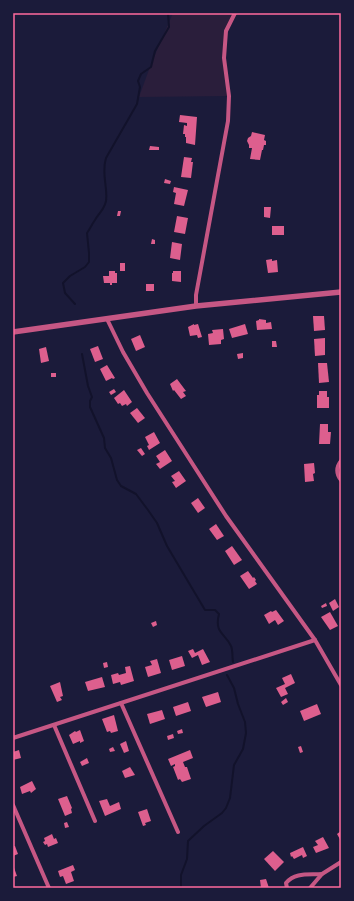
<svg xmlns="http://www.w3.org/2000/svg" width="354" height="901" font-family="Overpass,sans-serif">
<rect width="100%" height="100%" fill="#1b1b3a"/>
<polygon fill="#2a1e3b" points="173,13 235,13 226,31 224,58 229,96 139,97 151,64"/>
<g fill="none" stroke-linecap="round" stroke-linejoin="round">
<g stroke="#12122b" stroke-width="2">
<path d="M75 304 65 293 63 283 70 276 85 267 89 262V253L87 233C90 229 92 224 95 220 99 213 104 210 106 201 108 186 101 174 106 158L137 104 140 87 138 81 141 74 151 67 155 51 169 27 168 13"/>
<path d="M82 354 88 386 92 397 90 401V407L104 438 105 448 111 458 117 480 121 486 136 494 148 510 157 523 167 546 205 610H215L219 614C214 633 225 633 231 646 233 650 232 657 233 662"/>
<polyline points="181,888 181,875 187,859 188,841 204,826 222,813 226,808 230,798 234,765 243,749 246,733 245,722 238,704 234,688 227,675"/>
</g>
</g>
<g fill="#dd5f8e">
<polygon points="180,115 197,117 195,145 186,143 186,137 185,137 185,134 183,134 184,125 187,126 187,123 179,122"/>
<polygon points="252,132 265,135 264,140 266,141 266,145 264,145 263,150 262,150 260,160 250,159 252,148 249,148 249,145 247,141 248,138 251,136"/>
<polygon points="150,146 159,147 159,150 149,150"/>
<polygon points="184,157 192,158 191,162 193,162 191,178 181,177"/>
<polygon points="165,179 171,181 170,184 164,183"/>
<polygon points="174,187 188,190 184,206 174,204 176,193 173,192"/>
<polygon points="264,207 271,207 270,218 264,217"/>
<polygon points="118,211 121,211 120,216 117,216"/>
<polygon points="177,216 188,218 185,234 174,232"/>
<rect x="272" y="226" width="12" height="9"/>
<polygon points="152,239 155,240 155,244 151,244"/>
<polygon points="172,242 182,244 180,260 170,258"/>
<polygon points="272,259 272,261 277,260 278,272 268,273 266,260"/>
<rect x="120" y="263" width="5" height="8"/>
<polygon points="109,271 115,271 115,273 117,273 117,283 112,283 112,285 110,285 110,283 104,283 103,276 109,276"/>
<polygon points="173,271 181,271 181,282 172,281 172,273 173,273"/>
<rect x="146" y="284" width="8" height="7"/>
<polygon points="313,316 324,316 325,330 314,331"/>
<polygon points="259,319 266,320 266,323 271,322 272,329 257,330 256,321 259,320"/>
<polygon points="194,324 194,325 198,324 202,337 198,338 197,335 190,336 188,327"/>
<polygon points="245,324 248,334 232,338 229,329"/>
<polygon points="223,329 224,339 221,340 221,344 209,345 208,334 213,333 212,330"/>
<polygon points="140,335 145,347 136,351 131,339"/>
<polygon points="325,338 325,355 315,356 314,339"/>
<polygon points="272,341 276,341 277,347 272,347"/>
<polygon points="98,346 103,359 95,362 90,349"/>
<polygon points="46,347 49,361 41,363 39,349"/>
<polygon points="243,353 243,358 238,359 237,354"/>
<polygon points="318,363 327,363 329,382 319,383"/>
<polygon points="107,365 115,378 113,379 112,378 106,381 100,369"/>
<rect x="51" y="373" width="5" height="4"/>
<polygon points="177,379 186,391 183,392 186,396 181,399 174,390 173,391 170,384"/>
<polygon points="114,389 116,392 111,395 109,392"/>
<polygon points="124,390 132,402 127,406 126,404 122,406 120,403 118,404 114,398"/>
<polygon points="319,391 327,391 327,397 329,397 329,408 317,408 317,395 319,395"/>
<polygon points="137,408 145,418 138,423 130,413"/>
<polygon points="320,424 328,424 328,432 331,432 330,444 319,444"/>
<polygon points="154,432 160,443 149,450 147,446 149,445 145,437"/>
<polygon points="141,448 145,454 142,456 137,450"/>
<polygon points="165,450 172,461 160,469 156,464 160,462 156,456"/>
<polygon points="314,463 315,473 313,474 314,481 305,482 304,464"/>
<polygon points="179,471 186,481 176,488 172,482 175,481 171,476"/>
<polygon points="198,498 205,508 198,513 191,503"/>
<polygon points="216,524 224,536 217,540 209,529"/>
<polygon points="232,546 242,560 234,565 225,551"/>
<polygon points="248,571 253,578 254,577 256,580 255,581 257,584 249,589 240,576"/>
<polygon points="335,599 339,607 333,611 329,603"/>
<polygon points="326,603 327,606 322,608 321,606"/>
<polygon points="276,610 284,621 278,625 275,620 269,624 264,615 271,611 272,612"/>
<polygon points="330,612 338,626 330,630 321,617"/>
<polygon points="156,621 157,625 153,627 151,623"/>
<polygon points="193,649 195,653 203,649 210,662 202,665 198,655 192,658 188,651"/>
<polygon points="182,656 185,666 172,670 169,660"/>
<polygon points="157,659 161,673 148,677 145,667 152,665 150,661"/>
<polygon points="107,662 108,667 104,668 103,663"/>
<polygon points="130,666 134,681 121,685 120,682 113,684 111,675 118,673 119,675 126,673 125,667"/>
<polygon points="291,674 295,683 285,688 288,694 281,697 276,688 285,684 282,678"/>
<polygon points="102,677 105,687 88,691 85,682"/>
<polygon points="60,682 63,696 60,697 62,700 57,702 50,686"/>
<polygon points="218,692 221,702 206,707 202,697"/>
<polygon points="286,698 288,702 283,705 281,702"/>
<polygon points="188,702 191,711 176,716 173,707"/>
<polygon points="317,704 321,714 304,721 300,711"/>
<polygon points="162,710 165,719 150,724 147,714"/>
<polygon points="114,715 118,731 111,733 110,731 107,732 102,719"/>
<polygon points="182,729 183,733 178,734 177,731"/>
<polygon points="80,730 84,741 80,743 80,741 73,744 69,735 75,731 76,732"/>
<polygon points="173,734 174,738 168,740 167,736"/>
<polygon points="126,741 129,751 124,753 120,744"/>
<polygon points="301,746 303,752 300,753 298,747"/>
<polygon points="113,747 115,751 110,752 109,749"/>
<polygon points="19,750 21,758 13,760 13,752"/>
<polygon points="190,750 193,758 183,762 185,767 187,767 191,779 182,782 180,779 178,780 173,767 175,766 175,764 171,766 168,759"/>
<polygon points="87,758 89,763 82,766 80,762"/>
<polygon points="130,767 135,775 125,778 122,771"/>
<polygon points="32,781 36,789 31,793 30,791 22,794 20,787"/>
<polygon points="67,796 72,808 71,809 72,813 65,816 58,799"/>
<polygon points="107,799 110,806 119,802 121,809 105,816 99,801"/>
<polygon points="147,809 151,821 145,823 146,825 143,826 138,812"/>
<polygon points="67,822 69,827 65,828 64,823"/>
<polygon points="341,831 341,841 337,834"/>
<polygon points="52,834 54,839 56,838 58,843 48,847 47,844 45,845 43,842 45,841 44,838"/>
<polygon points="323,837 329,848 316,853 313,847 318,845 315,841"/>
<polygon points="13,846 15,846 18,854 13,856"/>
<polygon points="303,847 307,856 303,858 302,855 294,859 292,856 291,857 290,853"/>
<polygon points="273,851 284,862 275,871 264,859"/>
<polygon points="13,865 17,876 13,877"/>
<polygon points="73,865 75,870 71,872 74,881 66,884 63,876 60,877 58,871"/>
<polygon points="266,879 269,888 261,888 260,880"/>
</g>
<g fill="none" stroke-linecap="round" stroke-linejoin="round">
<g stroke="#c65784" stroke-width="4">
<polyline points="196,306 196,295 228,121 229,96 224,58 226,31 235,13"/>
<polyline points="107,319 123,352 147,393 226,516 315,640 341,685"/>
<path d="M341 461C336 467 336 474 341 480"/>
<polyline points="121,703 178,832"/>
<polyline points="54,725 95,821"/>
<polyline points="13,738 315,640"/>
<polyline points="13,805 49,888"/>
<path d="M287 888 286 883C295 872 309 875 322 874"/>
<polyline points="310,888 322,874 341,862"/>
</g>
<polyline stroke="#c65784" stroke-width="5.5" points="13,332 196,306 341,292"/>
</g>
<rect width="354" height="901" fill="none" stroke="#1b1b3a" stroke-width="28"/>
<rect x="14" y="14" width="326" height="873" fill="none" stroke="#ff6b9d" stroke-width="1.5"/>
</svg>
